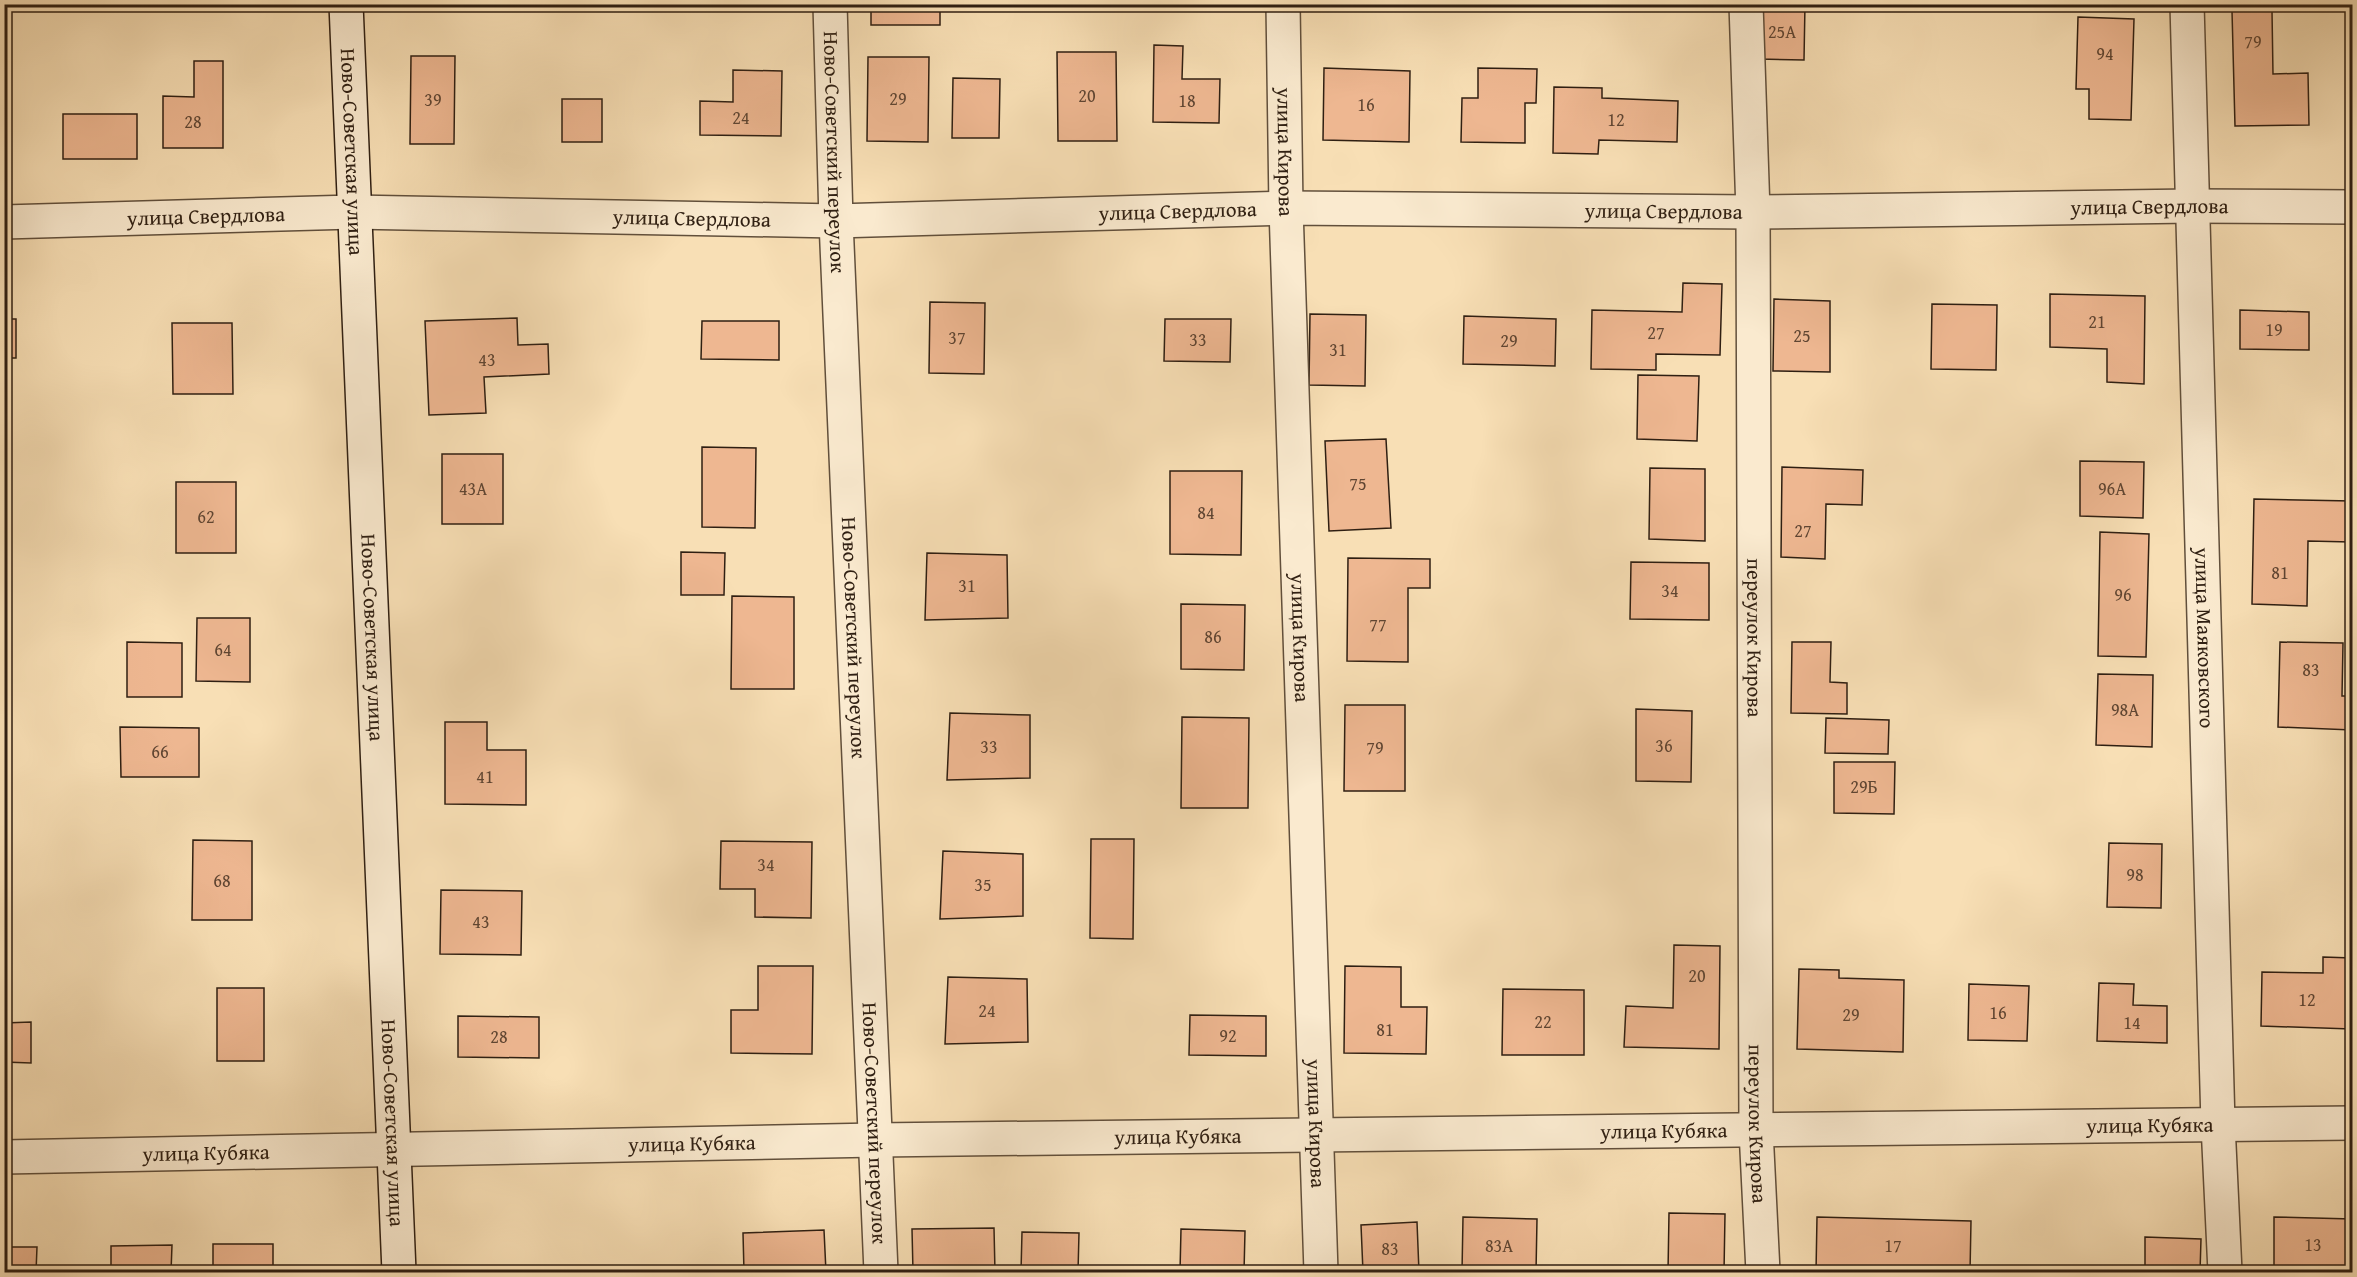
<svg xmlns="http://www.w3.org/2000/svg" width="2357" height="1277" font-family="'Gentium Book Plus',serif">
<rect width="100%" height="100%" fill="#f8dfb5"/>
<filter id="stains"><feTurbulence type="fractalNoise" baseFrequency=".00333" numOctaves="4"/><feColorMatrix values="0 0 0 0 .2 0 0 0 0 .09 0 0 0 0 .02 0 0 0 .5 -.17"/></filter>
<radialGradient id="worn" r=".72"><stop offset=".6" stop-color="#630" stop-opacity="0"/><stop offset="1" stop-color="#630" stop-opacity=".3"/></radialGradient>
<g fill="#eeb791" stroke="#2f1f12" stroke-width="1.5">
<rect x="871" y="4" width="69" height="21"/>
<polygon points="1760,4 1805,4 1804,60 1759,59"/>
<polygon points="2232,11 2272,11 2273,74 2308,73 2309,125 2235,126"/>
<polygon points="2078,17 2134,19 2131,120 2089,119 2089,89 2076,89"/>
<polygon points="1154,45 1183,46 1182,79 1220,79 1219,123 1153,122"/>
<polygon points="1057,52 1116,52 1117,141 1058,141"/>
<polygon points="411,56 455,56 454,144 410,144"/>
<polygon points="868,57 929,57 928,142 867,141"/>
<polygon points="194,61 223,61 223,148 163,148 163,96 194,97"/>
<polygon points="1324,68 1410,71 1409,142 1323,140"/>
<polygon points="1478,68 1537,69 1536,103 1525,103 1525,143 1461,142 1462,98 1478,98"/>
<polygon points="733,70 782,71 781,136 700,135 700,101 733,102"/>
<polygon points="953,78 1000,79 999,138 952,138"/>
<polygon points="1554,87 1602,88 1602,98 1678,101 1677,142 1599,140 1598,154 1553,153"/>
<rect x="562" y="99" width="40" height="43"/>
<rect x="63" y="114" width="74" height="45"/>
<polygon points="1683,283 1722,284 1720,355 1656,354 1656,370 1591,369 1592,310 1682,312"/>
<polygon points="2050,294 2145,296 2144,384 2107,382 2107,349 2050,347"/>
<polygon points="1774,299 1830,301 1830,372 1773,371"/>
<polygon points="930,302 985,303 984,374 929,373"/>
<polygon points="1932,304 1997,305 1996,370 1931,369"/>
<polygon points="2240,310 2309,312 2309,350 2240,349"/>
<polygon points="1310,314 1366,315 1365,386 1309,385"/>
<polygon points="1464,316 1556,319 1555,366 1463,364"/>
<polygon points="517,318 518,345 548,344 549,374 484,377 486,413 429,415 425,321"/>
<rect x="4" y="319" width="12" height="39"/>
<polygon points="1165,319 1231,319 1230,362 1164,361"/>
<polygon points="702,321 779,321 779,360 701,359"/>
<polygon points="172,323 232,323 233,394 173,394"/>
<polygon points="1638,375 1699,376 1697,441 1637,439"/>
<polygon points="1386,439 1391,528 1329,531 1325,441"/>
<polygon points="702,447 756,448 755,528 702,527"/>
<rect x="442" y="454" width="61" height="70"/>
<polygon points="2080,461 2144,462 2143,518 2080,516"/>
<polygon points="1782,467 1863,470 1862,505 1826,504 1825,559 1781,557"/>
<polygon points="1650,468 1705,469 1705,541 1649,539"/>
<polygon points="1170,471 1242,471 1241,555 1170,554"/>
<rect x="176" y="482" width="60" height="71"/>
<polygon points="2254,499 2352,501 2351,542 2308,541 2307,606 2252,604"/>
<polygon points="2100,532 2149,534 2146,657 2098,656"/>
<polygon points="681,552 725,553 724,595 681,595"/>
<polygon points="927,553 1007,555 1008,618 925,620"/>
<polygon points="1348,558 1430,559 1430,588 1408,588 1408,662 1347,661"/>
<polygon points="1631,562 1709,563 1709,620 1630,619"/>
<polygon points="732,596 794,597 794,689 731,689"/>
<polygon points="1181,604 1245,605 1244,670 1181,669"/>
<polygon points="197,618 250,618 250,682 196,681"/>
<polygon points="127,642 182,643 182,697 127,697"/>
<polygon points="1792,642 1831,642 1830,682 1847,683 1847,714 1791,713"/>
<polygon points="2280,642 2343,643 2342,696 2352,696 2352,730 2278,727"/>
<polygon points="2098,674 2153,675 2152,747 2096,745"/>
<polygon points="1345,705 1405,705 1405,791 1344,791"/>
<polygon points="1636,709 1692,711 1691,782 1636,781"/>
<polygon points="950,713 1030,715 1030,778 947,780"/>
<polygon points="1182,717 1249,718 1248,808 1181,808"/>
<polygon points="1826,718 1889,720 1888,754 1825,753"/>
<polygon points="445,722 487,722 487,750 526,750 526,805 445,804"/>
<polygon points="120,727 199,728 199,777 121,777"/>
<polygon points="1834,762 1895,762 1894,814 1834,813"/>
<polygon points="1091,839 1134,839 1133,939 1090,938"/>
<polygon points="193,840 252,841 252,920 192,920"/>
<polygon points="721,841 812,842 811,918 755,917 755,889 720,889"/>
<polygon points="2109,843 2162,844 2161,908 2107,907"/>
<polygon points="943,851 1023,854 1023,916 940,919"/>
<polygon points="441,890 522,891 521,955 440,954"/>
<polygon points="1674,945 1720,946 1719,1049 1624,1047 1626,1006 1673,1008"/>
<polygon points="2323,957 2352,958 2351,1029 2261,1026 2262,972 2323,973"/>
<polygon points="758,966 813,966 812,1054 731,1053 731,1010 758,1010"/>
<polygon points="1345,966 1401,967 1401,1007 1427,1007 1426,1054 1344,1053"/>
<polygon points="1799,969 1839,970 1839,978 1904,980 1903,1052 1797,1049"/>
<polygon points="948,977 1027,979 1028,1042 945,1044"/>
<polygon points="2099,983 2134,984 2133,1005 2167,1006 2167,1043 2097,1041"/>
<polygon points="1969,984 2029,986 2027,1041 1968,1040"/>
<rect x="217" y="988" width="47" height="73"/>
<polygon points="1503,989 1584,990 1584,1055 1502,1055"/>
<polygon points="1190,1015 1266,1016 1266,1056 1189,1055"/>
<polygon points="458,1016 539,1017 539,1058 458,1057"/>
<polygon points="31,1022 31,1063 4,1062 4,1023"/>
<polygon points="1669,1213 1725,1214 1724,1272 1668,1272"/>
<polygon points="1463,1217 1537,1219 1536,1272 1462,1272"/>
<polygon points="1817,1217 1971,1221 1970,1272 1816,1272"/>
<polygon points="2274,1217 2352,1219 2351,1272 2274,1272"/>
<polygon points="1417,1222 1419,1272 1363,1272 1361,1225"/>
<polygon points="994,1228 995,1272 913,1272 912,1229"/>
<polygon points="1181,1229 1245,1231 1244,1272 1180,1272"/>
<polygon points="824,1230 826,1272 744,1272 743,1233"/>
<polygon points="1022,1232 1079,1233 1078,1272 1021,1272"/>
<polygon points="2145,1237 2201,1239 2200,1272 2145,1272"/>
<rect x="213" y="1244" width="60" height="28"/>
<polygon points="172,1245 171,1272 111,1272 111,1246"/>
<polygon points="4,1247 37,1247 36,1272 4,1272"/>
</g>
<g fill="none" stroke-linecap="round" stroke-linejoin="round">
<defs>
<g id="minor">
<path id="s1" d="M830 4 836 221 881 1272"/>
<path id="s2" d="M1283 4 1286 208 1321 1272"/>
<path id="s3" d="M1746 4 1753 212 1756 1130 1763 1272"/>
<path id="s4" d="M2187 4 2218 1124 2225 1272"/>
<path id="s5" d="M4 222 353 212 836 221 1286 208 1753 212 2192 206 2352 207"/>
<path id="s6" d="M4 1157 876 1140 2352 1123"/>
</g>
<g id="secondary">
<path id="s7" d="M346 4 399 1272"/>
</g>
</defs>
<use href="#minor" stroke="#614f3b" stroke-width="36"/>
<use href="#secondary" stroke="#2f1f12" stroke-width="36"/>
<use href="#minor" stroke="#faeacf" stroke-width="33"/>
<use href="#secondary" stroke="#faeacf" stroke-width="33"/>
</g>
<g text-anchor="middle" stroke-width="6" stroke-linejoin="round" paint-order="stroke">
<g font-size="18" fill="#5f4532">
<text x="1782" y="38">25А</text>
<text x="2253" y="48">79</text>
<text x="2105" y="60">94</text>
<text x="1087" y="102">20</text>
<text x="898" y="105">29</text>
<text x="433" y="106">39</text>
<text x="1187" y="107">18</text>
<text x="1366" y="111">16</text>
<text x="741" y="124">24</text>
<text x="1616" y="126">12</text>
<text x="193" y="128">28</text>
<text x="2097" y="328">21</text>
<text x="2274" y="336">19</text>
<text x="1656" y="339">27</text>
<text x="1802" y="342">25</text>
<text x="957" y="344">37</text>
<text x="1198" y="346">33</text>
<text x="1509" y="347">29</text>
<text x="1338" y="356">31</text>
<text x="487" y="366">43</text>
<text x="1358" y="490">75</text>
<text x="473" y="495">43А</text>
<text x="2112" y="495">96А</text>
<text x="1206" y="519">84</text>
<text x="206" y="523">62</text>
<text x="1803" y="537">27</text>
<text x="2280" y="579">81</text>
<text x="967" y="592">31</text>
<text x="1670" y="597">34</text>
<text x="2123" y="601">96</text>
<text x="1378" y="631">77</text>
<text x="1213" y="643">86</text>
<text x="223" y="656">64</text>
<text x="2311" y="676">83</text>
<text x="2125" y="716">98А</text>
<text x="1664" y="752">36</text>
<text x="989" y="753">33</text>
<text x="1375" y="754">79</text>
<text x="160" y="758">66</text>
<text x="485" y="783">41</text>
<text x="1864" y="793">29Б</text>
<text x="766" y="871">34</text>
<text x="2135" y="881">98</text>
<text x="222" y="887">68</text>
<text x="983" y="891">35</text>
<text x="481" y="928">43</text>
<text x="1697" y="982">20</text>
<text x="2307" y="1006">12</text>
<text x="987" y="1017">24</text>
<text x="1998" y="1019">16</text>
<text x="1851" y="1021">29</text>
<text x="1543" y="1028">22</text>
<text x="2132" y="1029">14</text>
<text x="1385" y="1036">81</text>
<text x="1228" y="1042">92</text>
<text x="499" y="1043">28</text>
<text x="2313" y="1251">13</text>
<text x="1499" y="1252">83А</text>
<text x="1893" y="1252">17</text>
<text x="1390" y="1255">83</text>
</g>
<g font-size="21" fill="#2f1f12" stroke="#faeacf">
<text dy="7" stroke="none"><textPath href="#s7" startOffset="148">Ново-Советская улица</textPath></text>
<text dy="7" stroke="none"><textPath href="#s1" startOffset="148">Ново-Советский переулок</textPath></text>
<text dy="7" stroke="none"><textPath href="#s2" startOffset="148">улица Кирова</textPath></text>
<text dy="7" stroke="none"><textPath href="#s5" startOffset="2146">улица Свердлова</textPath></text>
<text dy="7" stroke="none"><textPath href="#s5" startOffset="1174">улица Свердлова</textPath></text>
<text dy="7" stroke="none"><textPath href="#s5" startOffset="1660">улица Свердлова</textPath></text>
<text dy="7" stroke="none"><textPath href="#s5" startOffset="202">улица Свердлова</textPath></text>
<text dy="7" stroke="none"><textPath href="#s5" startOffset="688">улица Свердлова</textPath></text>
<text dy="7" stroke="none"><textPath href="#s7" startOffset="634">Ново-Советская улица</textPath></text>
<text dy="7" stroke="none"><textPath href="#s1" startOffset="634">Ново-Советский переулок</textPath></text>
<text dy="7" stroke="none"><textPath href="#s2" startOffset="634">улица Кирова</textPath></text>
<text dy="7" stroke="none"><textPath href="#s3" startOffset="634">переулок Кирова</textPath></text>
<text dy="7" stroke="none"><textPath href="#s4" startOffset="634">улица Маяковского</textPath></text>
<text dy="7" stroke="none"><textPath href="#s7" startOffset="1120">Ново-Советская улица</textPath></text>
<text dy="7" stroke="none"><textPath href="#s1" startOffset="1120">Ново-Советский переулок</textPath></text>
<text dy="7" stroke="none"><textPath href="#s2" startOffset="1120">улица Кирова</textPath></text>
<text dy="7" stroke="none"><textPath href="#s3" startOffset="1120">переулок Кирова</textPath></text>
<text dy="7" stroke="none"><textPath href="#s6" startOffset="2146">улица Кубяка</textPath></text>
<text dy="7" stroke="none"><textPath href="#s6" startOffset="1660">улица Кубяка</textPath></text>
<text dy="7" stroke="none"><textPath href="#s6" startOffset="1174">улица Кубяка</textPath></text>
<text dy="7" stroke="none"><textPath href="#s6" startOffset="688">улица Кубяка</textPath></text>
<text dy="7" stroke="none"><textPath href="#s6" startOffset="202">улица Кубяка</textPath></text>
</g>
</g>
<rect width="2357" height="1277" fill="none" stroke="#f8dfb5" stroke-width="24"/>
<rect x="6" y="6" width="2345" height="1265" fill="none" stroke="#2f1f12" stroke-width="3"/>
<rect x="12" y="12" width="2333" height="1253" fill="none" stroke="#2f1f12" stroke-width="1.5"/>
<rect width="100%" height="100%" filter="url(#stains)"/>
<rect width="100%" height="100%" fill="url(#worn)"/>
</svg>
